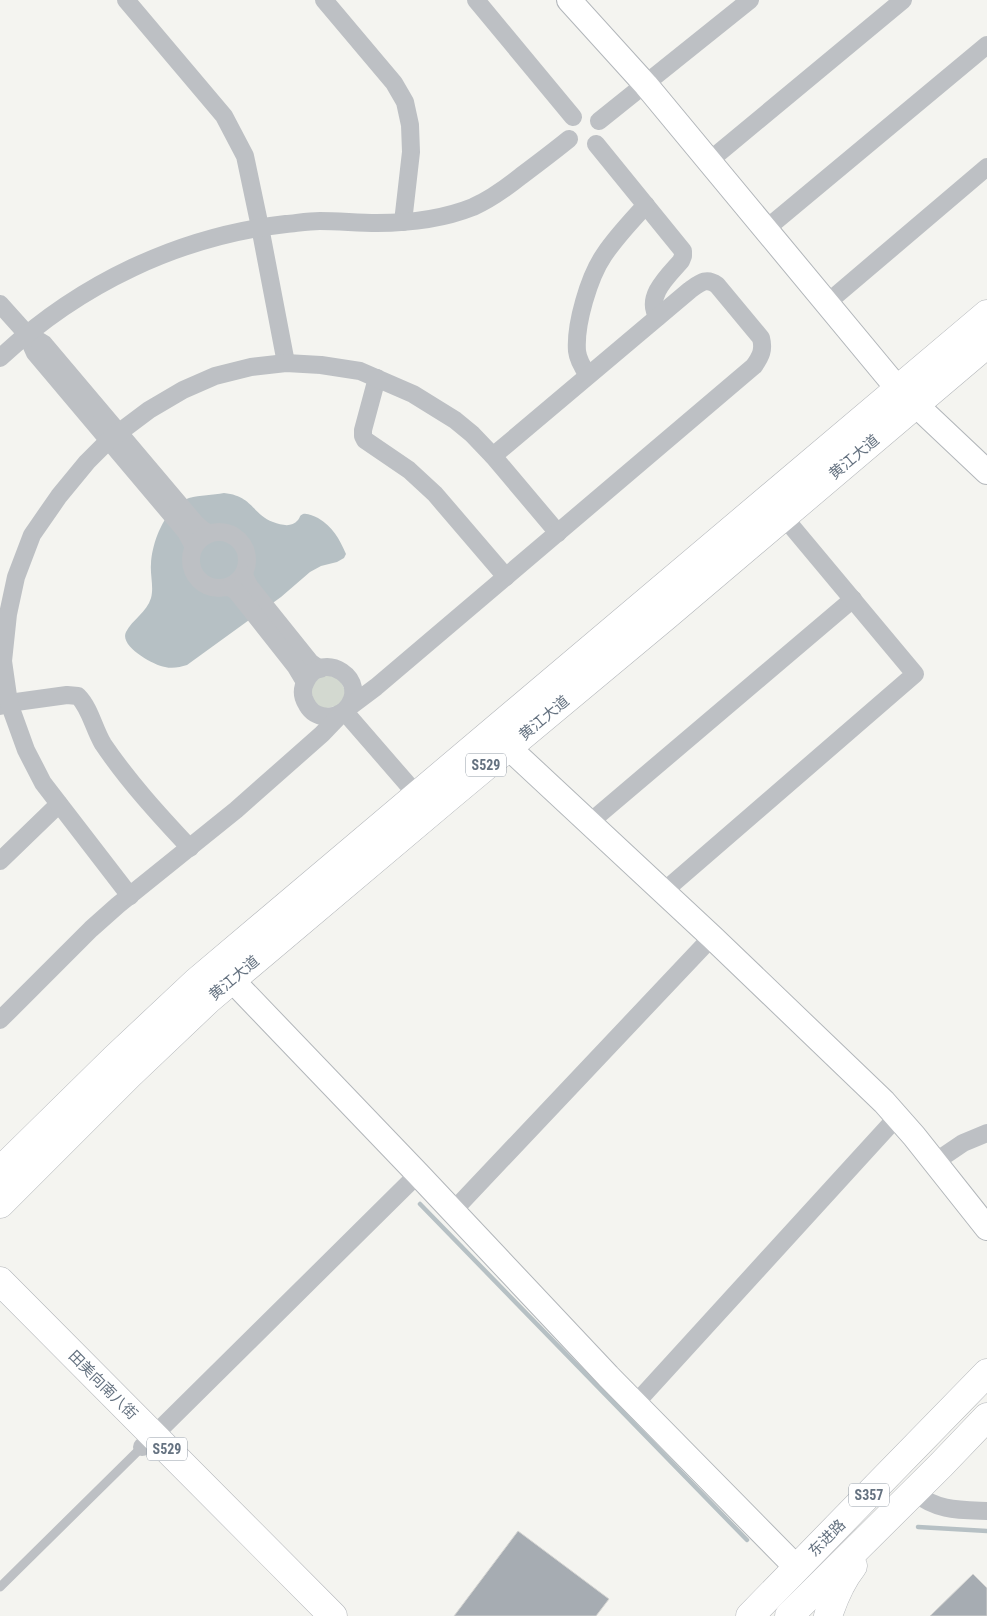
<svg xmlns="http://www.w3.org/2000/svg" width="987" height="1616" font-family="'Roboto Condensed','Noto Sans SC',sans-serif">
<rect width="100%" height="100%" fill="#f4f4f0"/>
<polygon fill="#d3d9d0" points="321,675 339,677 346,693 340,705 323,709 315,705 310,688"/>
<path fill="#b6c0c4" d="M224 493C253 496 252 514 273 522 282 525 291 528 298 520 301 516 299 516 303 514 308 513 313 516 318 518 333 527 339 538 346 554L344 558 337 562 321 566 310 572 281 597 187 665C180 667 173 669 165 667 153 665 119 646 126 632 132 620 147 612 151 598 154 587 150 575 151 564 152 541 166 506 189 498 200 495 213 495 224 493Z"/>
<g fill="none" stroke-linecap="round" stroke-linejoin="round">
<g stroke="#b6c0c4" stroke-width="4.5">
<polyline points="420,1204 747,1540"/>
<polyline points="918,1527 987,1531"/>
</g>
</g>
<g fill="#a6acb2" stroke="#d5d5d3">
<polygon points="518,1531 609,1599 596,1616 454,1616"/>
<polygon points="973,1574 987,1588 987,1616 930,1616"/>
</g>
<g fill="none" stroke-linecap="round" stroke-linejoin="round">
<defs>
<g id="secondary">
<polyline points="569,0 646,85 898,389"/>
<polyline points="915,404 987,472"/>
<polyline points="508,747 712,937 884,1102 914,1136 987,1228"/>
<polyline points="232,980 418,1174 608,1376 797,1568"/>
</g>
<g id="primary">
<polyline points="0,1171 114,1059 196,982 987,314"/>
<polyline points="0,1204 129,1075 208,1000 450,796 666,616 987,344"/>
<polyline points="0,1281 333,1616"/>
<polyline points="750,1616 987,1373"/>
<polyline points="789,1616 941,1465 987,1417"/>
<path d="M828 1616C834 1598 841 1581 853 1566"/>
</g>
</defs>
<use href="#secondary" stroke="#b2b6ba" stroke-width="26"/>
<use href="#primary" stroke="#b1b4b8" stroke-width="29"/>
<polyline stroke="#bdc0c4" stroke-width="9" points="0,1587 142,1447"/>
<g stroke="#bdc0c4" stroke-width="18">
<polyline points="126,0 224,116 245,156 260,227 286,363"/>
<polyline points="324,0 394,83 405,102 410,125 411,152 403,222"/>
<polyline points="476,0 573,117"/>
<polyline points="599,121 750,0"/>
<path d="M596 144 683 251V256L681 261C669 275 644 297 658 317"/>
<polyline points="709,161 903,0"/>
<polyline points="766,229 987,45"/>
<polyline points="827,303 987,167"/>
<polyline points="0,304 26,333 35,353 186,532 194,547"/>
<polyline points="26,333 44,344 196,524 204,531 210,533"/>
<path d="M0 358C79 284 179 236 286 224 297 223 309 221 320 221 339 221 358 223 377 223 410 223 443 219 473 207 491 199 506 188 521 176 537 164 553 152 569 139"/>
<path d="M588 375C583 368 578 360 577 351 575 324 589 277 604 255 616 237 631 221 646 205"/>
<polyline points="377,378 363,430 363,436 365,440 409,470 435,494 506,577"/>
<circle cx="219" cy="560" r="28"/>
<polyline points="244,575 249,586 310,662 320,669"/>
<polyline points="229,587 236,591 296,667 305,682"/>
<path d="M0 706 9 703 67 695 78 696C90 708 94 729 103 744 128 781 159 815 190 848"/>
<polyline points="344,711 423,802"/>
<path d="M343 712C330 720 313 718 306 703 302 696 302 688 306 681 322 648 372 680 346 709"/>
<polyline points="589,823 853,599"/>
<polyline points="0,861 59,804"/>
<polyline points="663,892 915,674 783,516"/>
<polyline points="130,896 43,783 26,750 9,703 3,661 8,614 16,577 32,535 59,496 87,462 109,440 149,410 183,390 215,376 251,367 286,363 321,365 360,371 413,394 455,420 472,434 493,456 558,533"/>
<path d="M0 1020 91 929 118 905 236 810 322 734 344 711 376 687 754 366C761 356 764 350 761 338L717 285C706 277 700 283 690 290L493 456"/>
<polyline points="935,1162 963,1143 987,1133"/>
<polyline points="453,1211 712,937"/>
<polyline points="635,1404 897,1117"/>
<polyline points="142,1447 418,1174"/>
<path d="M914 1492C937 1511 959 1510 987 1511"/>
</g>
<use href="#secondary" stroke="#fff" stroke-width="24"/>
<use href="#primary" stroke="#fff" stroke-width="28"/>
</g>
<g text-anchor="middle" stroke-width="5" stroke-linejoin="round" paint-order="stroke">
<g fill="#fff" stroke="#939ca6" stroke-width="1">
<rect x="466" y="753.5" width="40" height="23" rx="4"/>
<rect x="147" y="1437.5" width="40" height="23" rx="4"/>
<rect x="849" y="1483.5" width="40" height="23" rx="4"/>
</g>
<g font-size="14" font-weight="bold" fill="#657280">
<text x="486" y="770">S529</text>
<text x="167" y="1454">S529</text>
<text x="869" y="1500">S357</text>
</g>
<g font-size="15" fill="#657280" stroke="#fff">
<text transform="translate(854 457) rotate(-40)" y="5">黄江大道</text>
<text transform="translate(544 718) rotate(-40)" y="5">黄江大道</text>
<text transform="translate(234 978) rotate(-40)" y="5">黄江大道</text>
<text transform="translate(103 1385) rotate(45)" y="5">田美向南八街</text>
<text transform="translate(827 1538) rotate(-45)" y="5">东进路</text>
</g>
</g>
</svg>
